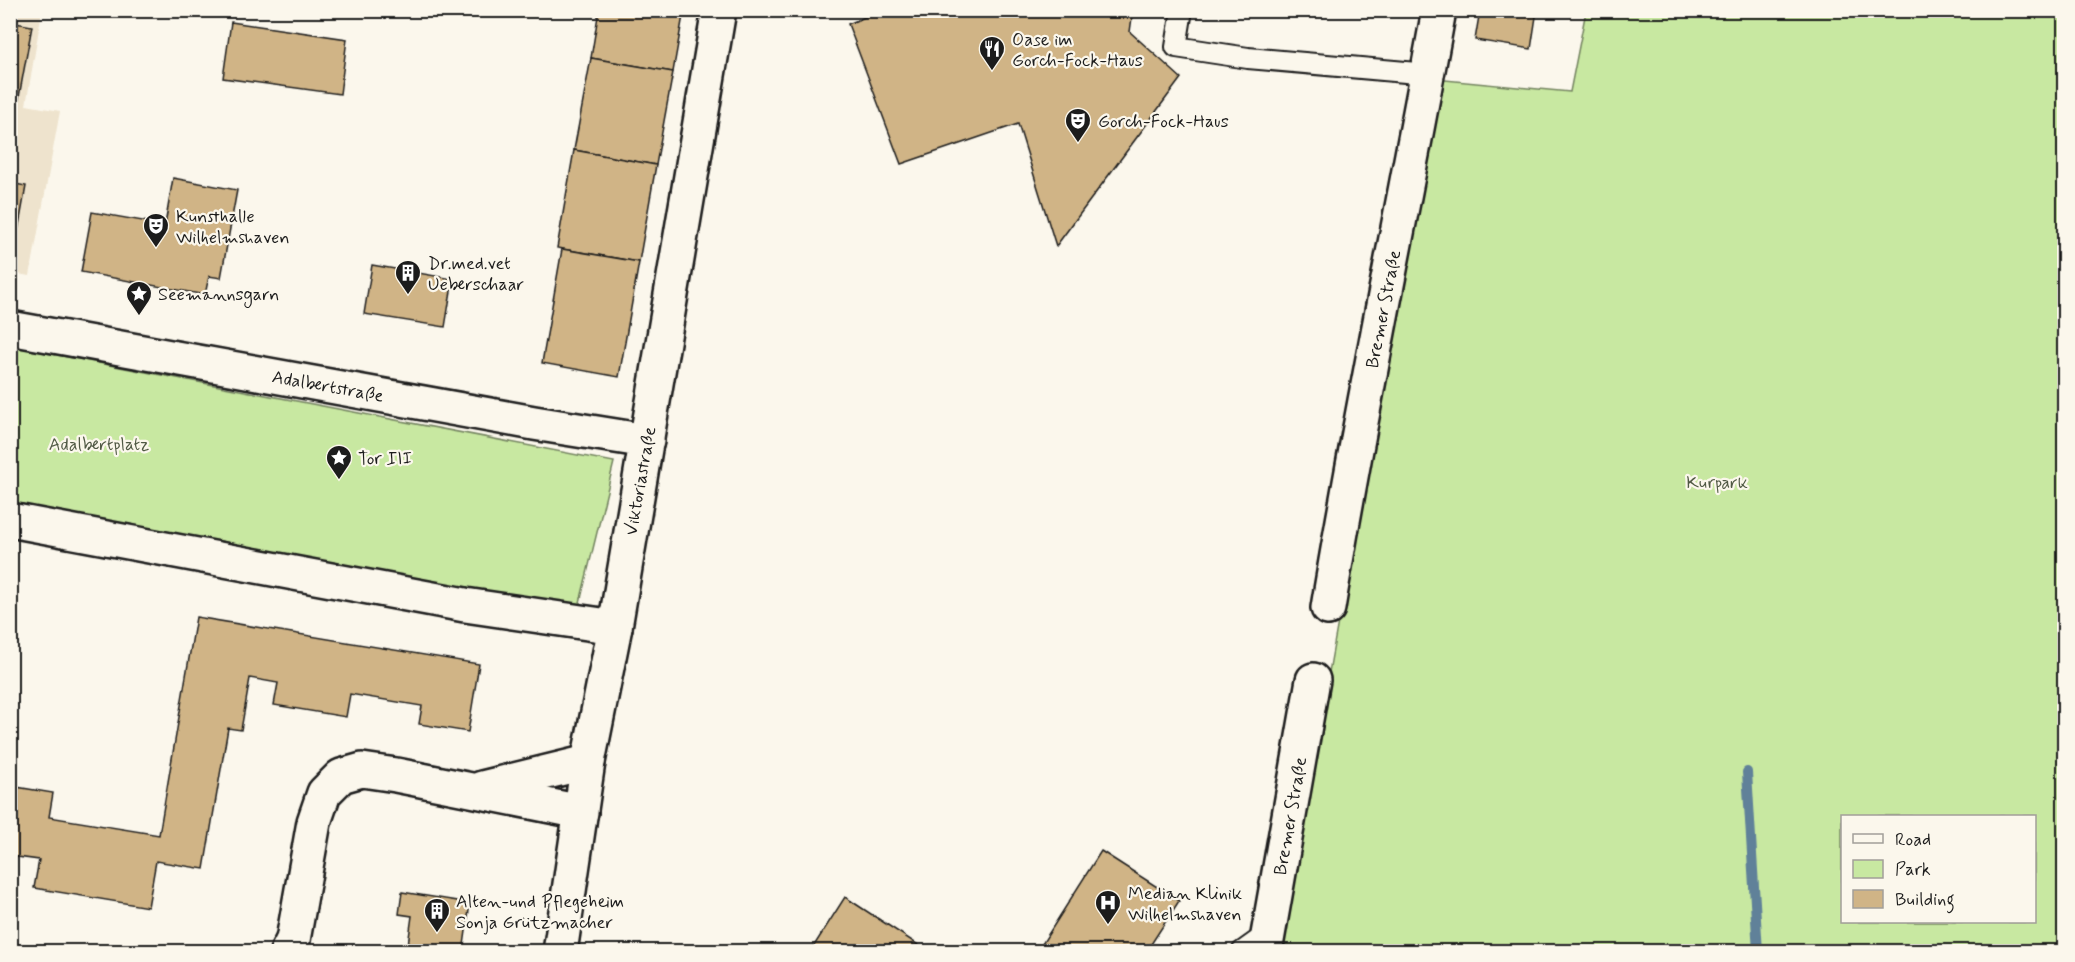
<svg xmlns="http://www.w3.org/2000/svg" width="2075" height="962" font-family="Mynerve,sans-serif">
<rect width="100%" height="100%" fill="#fbf7ec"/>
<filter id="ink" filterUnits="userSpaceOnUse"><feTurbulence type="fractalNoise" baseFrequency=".0167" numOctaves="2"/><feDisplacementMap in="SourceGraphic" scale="12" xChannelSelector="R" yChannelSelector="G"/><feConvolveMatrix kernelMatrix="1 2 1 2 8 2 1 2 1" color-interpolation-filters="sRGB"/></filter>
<g filter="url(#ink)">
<polygon fill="#eee3cd" points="10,11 42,11 26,105 60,111 30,276 11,273"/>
<g fill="#c8e8a1" stroke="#72825e" stroke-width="1.5" fill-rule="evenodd">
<path d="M1586 11H2064V951L1279 952 1435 79 1570 92ZM1842 816H2034V922H1842Z"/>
<polygon points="10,346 614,462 577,615 11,508"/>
</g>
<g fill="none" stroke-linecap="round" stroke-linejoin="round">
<polyline stroke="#608199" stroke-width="10" points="1747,772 1758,952"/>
</g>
<g fill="#d0b486" stroke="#1c1c1c" stroke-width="1.5">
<polygon points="599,10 684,10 673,72 591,58"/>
<polygon points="882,10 1133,10 1130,32 1181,78 1056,246 1018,124 901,164 848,24"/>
<polygon points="1480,10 1537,10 1531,49 1475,40"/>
<polygon points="10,22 32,26 10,146"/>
<polygon points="231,22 347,39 340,94 223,78"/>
<polygon points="591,58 673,72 656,165 574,150"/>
<polygon points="574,150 656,165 639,262 557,248"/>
<polygon points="173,178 237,190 221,278 209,276 205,295 81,272 92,212 165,225"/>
<polygon points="10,183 26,186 14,253 10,253"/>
<polygon points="562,249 639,262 619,377 542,363"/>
<polygon points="372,265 453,279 445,327 364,314"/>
<polygon points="196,617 479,664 468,732 419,724 422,706 350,694 346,717 274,705 278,683 250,678 241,730 228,728 204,869 156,861 148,907 34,888 39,860 10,856 10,786 53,793 49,817 159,835"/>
<polygon points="1101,851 1179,901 1146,952 1037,952"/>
<polygon points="402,892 470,903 463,952 407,952 412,916 399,914"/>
<polygon points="845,897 929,952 810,952"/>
</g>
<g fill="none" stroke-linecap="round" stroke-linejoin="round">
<defs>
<g id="lane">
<polyline points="1182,10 1176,47 1248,58 1428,74"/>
<polyline points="1242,952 1270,932"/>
</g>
<g id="street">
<polyline points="10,328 534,423 647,441"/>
<polyline points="10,520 465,605 615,627"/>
<path d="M1328 608C1361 408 1403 210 1439 10"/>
<polyline points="482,788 588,762"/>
<polyline points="287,952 293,940 314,822 324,793 341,776 362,770 396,775 581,812"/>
<polyline points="560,952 588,762 615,627 719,10"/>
<polyline points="1265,952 1313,680"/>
</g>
</defs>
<use href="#lane" stroke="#1c1c1c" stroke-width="24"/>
<use href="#street" stroke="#1c1c1c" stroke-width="38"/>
<use href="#lane" stroke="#fbf7ec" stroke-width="20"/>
<use href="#street" stroke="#fbf7ec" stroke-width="33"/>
</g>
</g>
<defs>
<symbol id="restaurant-pin" viewBox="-11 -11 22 30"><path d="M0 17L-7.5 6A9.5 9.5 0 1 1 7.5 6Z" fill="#1c1c1c" stroke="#fbf7ec"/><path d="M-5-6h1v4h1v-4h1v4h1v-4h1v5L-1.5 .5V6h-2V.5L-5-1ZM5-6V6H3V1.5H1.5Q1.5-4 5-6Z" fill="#fff"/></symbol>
<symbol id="theatre-pin" viewBox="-11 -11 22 30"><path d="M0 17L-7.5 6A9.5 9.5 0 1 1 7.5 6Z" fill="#1c1c1c" stroke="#fbf7ec"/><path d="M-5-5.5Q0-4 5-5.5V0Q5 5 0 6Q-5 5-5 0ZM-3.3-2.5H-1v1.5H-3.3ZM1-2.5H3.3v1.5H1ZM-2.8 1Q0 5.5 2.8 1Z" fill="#fff"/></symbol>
<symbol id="building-pin" viewBox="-11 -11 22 30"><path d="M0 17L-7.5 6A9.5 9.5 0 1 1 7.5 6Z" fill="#1c1c1c" stroke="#fbf7ec"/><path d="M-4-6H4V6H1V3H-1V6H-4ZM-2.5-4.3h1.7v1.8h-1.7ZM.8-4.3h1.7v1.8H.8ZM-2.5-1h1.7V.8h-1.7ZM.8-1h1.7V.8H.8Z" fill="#fff"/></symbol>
<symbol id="sight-pin" viewBox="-11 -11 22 30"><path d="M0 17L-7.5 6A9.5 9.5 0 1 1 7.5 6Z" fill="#1c1c1c" stroke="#fbf7ec"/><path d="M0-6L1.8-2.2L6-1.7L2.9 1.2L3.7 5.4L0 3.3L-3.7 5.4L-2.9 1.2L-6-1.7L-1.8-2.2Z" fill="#fff"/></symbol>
<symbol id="hospital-pin" viewBox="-11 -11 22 30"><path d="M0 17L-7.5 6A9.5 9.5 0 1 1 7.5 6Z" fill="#1c1c1c" stroke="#fbf7ec"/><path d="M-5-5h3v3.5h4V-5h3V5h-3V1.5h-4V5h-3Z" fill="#fff"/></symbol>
</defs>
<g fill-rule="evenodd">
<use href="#restaurant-pin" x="977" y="34" width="30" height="40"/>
<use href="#theatre-pin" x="1063" y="106" width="30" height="40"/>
<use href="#theatre-pin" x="141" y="211" width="30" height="40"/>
<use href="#building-pin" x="393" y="258" width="30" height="40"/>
<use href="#sight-pin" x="124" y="279" width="30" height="40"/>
<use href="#sight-pin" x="324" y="443" width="30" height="40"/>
<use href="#hospital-pin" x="1093" y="888" width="30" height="40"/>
<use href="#building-pin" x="422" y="896" width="30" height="40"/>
</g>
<g text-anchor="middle" stroke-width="4.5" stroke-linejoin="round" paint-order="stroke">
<g font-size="18" fill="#1c1c1c" stroke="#fbf7ec" text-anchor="start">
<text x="1012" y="45">Oase im<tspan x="1012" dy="21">Gorch-Fock-Haus</tspan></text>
<text x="1098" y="127">Gorch-Fock-Haus</text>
<text x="176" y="222">Kunsthalle<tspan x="176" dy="21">Wilhelmshaven</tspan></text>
<text x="428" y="269">Dr.med.vet<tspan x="428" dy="21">Ueberschaar</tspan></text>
<text x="158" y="300">Seemannsgarn</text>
<text x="358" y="464">Tor III</text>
<text x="1128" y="899">Median Klinik<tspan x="1128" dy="21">Wilhelmshaven</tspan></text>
<text x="456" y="907">Alten-und Pflegeheim<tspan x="456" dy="21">Sonja Grützmacher</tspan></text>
</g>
<g font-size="18" fill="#1c1c1c" stroke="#fbf7ec">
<text transform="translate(1383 309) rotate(-79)" y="6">Bremer Straße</text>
<text transform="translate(328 386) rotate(10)" y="6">Adalbertstraße</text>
<text transform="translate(640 481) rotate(-80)" y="6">Viktoriastraße</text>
<text transform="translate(1290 816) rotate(-80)" y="6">Bremer Straße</text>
</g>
<g font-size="18" fill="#505944" stroke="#fbf7ec">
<text x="99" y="450">Adalbertplatz</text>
<text x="1717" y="488">Kurpark</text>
</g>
</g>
<rect width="2075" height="962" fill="none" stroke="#fbf7ec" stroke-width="36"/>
<rect x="18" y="18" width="2039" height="926" fill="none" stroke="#1c1c1c" stroke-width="2" filter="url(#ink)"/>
<rect x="1841" y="815" width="195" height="108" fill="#fbf7ec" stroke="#a29f99" stroke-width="1.5"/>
<rect x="1853" y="834" width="30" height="9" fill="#fbf7ec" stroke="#a29f99" stroke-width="1.5"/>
<text x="1895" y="845" font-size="18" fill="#1c1c1c">Road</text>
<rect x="1853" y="860" width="30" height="18" fill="#c8e8a1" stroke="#a29f99" stroke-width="1.5"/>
<text x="1895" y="875" font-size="18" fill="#1c1c1c">Park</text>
<rect x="1853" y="890" width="30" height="18" fill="#d0b486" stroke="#a29f99" stroke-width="1.5"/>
<text x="1895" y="905" font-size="18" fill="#1c1c1c">Building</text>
</svg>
